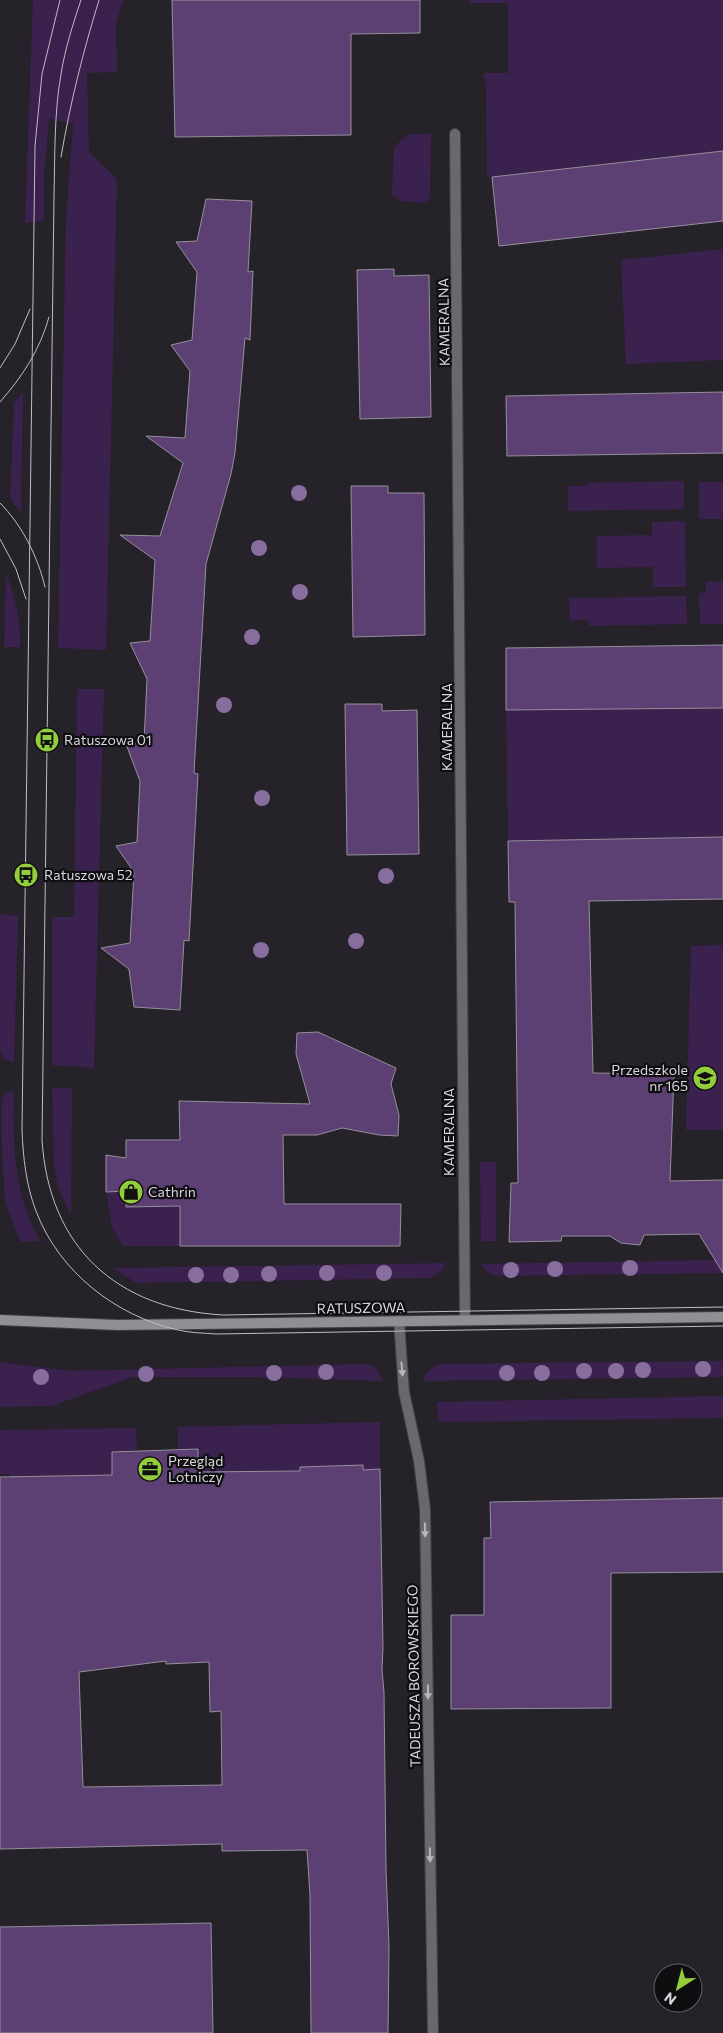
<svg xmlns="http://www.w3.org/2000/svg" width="723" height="2033" font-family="Commissioner,sans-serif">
<rect width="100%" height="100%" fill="#26222a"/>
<g fill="#3b214e">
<polygon points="33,0 123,0 116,24 117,72 87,73 89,152 117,179 106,650 58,648 66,219 73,124 49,118 44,178 44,221 25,223"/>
<polygon points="469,0 723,0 723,151 487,177 486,85 483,73 508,73 508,3 470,3"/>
<polygon points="410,134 431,134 430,197 425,203 401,201 392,195 394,148 402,139"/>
<polygon points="723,249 723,360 626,364 621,260"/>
<polygon points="23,392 21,513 10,498 14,403"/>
<polygon points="684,481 684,509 568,511 568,486 587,486 588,483"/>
<rect x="699" y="482" width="24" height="37"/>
<polygon points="685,521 686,587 653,587 653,567 597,568 597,536 652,535 652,522"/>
<path d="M6 574C16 599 21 621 20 647H4Z"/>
<polygon points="723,581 723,624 700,624 699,593 706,593 706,582"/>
<polygon points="686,596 687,624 589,626 588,620 570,621 569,598"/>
<polygon points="77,689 104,689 94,1068 52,1065 52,917 74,917"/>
<polygon points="723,708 723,837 508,841 506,710"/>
<polygon points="0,914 18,916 14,1063 3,1058 0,1050"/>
<polygon points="723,945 723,1130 686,1130 691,946"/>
<polygon points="52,1088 72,1088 71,1216 58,1187 54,1166"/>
<path d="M14 1090C13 1143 13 1193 40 1241L21 1242C16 1229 9 1216 6 1203 3 1187 0 1110 2 1098 4 1094 9 1091 14 1090Z"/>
<polygon points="480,1162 496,1162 496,1241 481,1241"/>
<polygon points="106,1191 127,1191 127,1207 180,1206 180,1246 123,1246 112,1227"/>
<polygon points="723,1260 723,1273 497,1276 488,1273 481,1264"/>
<polygon points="446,1263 441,1271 431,1278 136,1283 113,1268"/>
<path d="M723 1361V1377L423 1381C426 1371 433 1366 443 1364Z"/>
<polygon points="0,1362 69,1371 367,1364 375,1367 383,1381 256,1377 132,1377 52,1406 0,1407"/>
<polygon points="723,1396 723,1418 439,1422 437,1402"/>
<polygon points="380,1422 380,1469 363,1470 363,1465 300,1467 300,1471 198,1472 198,1449 178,1449 178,1427"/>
<polygon points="136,1428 137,1450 112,1452 112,1475 10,1477 10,1474 0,1474 0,1430"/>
</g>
<g fill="#5c4073" stroke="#95909a" fill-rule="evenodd">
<polygon points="172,0 420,0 420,33 351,34 351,135 175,137"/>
<polygon points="723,151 723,221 499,246 492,177"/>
<polygon points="206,199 252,201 248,272 253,271 250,340 245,338 235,453 231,474 206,564 194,773 198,774 189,941 184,940 180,1010 134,1007 129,969 101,948 130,943 134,872 116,846 137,842 140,781 126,744 144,742 147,679 130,643 150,641 155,560 120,535 160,536 183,463 146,436 185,438 190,371 171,345 192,340 197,272 176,242 197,241"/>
<polygon points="394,269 394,276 429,275 431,417 360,419 357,270"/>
<polygon points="723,392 723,453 507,456 506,396"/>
<polygon points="351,486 388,486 388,493 424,493 425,635 353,637"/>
<polygon points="723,645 723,708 506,710 506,648"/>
<polygon points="345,704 382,704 382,711 417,710 419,854 347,855"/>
<polygon points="723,837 723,899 589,901 593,1073 674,1074 670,1181 723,1180 723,1273 699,1234 644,1235 640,1245 621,1243 610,1236 562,1236 561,1241 509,1242 511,1183 518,1183 515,902 509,902 508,841"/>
<polygon points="318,1032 396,1068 391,1084 399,1115 398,1136 379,1135 342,1128 317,1135 283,1135 284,1204 401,1204 400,1246 180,1246 180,1206 126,1207 127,1191 106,1192 106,1155 126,1158 126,1140 180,1140 179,1101 310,1104 296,1054 297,1033"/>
<path d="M198 1449V1472L300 1471V1467L363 1465V1470L380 1469 383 1648 382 1670 384 1692 386 1869 389 1946 388 2033H311L310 1895 307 1850 222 1851V1844L0 1849V1477L112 1475V1452ZM166 1661V1664L209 1662 210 1712 221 1711 222 1785 83 1787 79 1672Z"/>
<polygon points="723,1498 723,1572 611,1573 611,1708 451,1709 451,1615 484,1615 484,1538 491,1538 490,1502"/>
<polygon points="211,1923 213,2033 0,2033 0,1927"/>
</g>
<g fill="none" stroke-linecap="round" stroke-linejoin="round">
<defs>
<g id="street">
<polyline points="455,134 465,1320"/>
<polyline points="399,1321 404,1392 419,1461 425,1509 433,2033"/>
</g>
<polyline id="secondary" points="0,1320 117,1325 723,1317"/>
</defs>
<use href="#street" stroke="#433f46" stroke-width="12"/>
<use href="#secondary" stroke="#433f46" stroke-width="12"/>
<use href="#street" stroke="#6a686c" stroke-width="10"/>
<use href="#secondary" stroke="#918e94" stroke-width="10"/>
<g stroke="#bfbdc3" stroke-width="1">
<path d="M60 0 42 74 35 146 22 1129C23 1157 26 1185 36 1211 59 1272 116 1316 178 1330 191 1333 204 1333 216 1334L723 1326"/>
<path d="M81 0C73 24 65 49 61 74 54 114 55 156 54 196L42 1140C49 1247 116 1309 223 1315L723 1307"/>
<path d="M61 157C70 104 83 52 99 0"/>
<polyline points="0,368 15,344 30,309"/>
<path d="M0 402C22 377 40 350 49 317"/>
<path d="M0 503C22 525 38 557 45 587"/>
<polyline points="0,539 16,569 26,599"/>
</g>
</g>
<g fill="#886e9e">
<circle cx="299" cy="493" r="8"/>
<circle cx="259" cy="548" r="8"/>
<circle cx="300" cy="592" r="8"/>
<circle cx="252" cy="637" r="8"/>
<circle cx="224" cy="705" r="8"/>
<circle cx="262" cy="798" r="8"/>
<circle cx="386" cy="876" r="8"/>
<circle cx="356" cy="941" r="8"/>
<circle cx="261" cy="950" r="8"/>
<circle cx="630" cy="1268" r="8"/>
<circle cx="555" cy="1269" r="8"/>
<circle cx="511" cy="1270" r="8"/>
<circle cx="327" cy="1273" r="8"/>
<circle cx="384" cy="1273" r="8"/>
<circle cx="269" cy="1274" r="8"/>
<circle cx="196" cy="1275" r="8"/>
<circle cx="231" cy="1275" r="8"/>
<circle cx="703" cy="1369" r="8"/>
<circle cx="643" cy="1370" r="8"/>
<circle cx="584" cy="1371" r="8"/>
<circle cx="616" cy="1371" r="8"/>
<circle cx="326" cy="1372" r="8"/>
<circle cx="274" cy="1373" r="8"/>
<circle cx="507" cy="1373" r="8"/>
<circle cx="542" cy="1373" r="8"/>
<circle cx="146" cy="1374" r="8"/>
<circle cx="41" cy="1377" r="8"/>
</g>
<defs><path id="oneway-solid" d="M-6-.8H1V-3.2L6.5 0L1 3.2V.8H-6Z" transform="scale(1.25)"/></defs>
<g fill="#b8b6ba">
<use href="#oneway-solid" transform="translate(402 1369) rotate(85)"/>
<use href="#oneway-solid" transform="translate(425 1530) rotate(89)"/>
<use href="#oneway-solid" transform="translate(428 1692) rotate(89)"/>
<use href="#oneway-solid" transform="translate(430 1855) rotate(89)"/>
</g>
<defs>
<symbol id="bus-disc" viewBox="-11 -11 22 22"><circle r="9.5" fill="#93cc3d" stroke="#0e0d10"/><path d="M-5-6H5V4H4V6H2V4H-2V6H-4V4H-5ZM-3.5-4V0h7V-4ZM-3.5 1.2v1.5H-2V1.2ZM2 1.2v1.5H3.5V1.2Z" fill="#111"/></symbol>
<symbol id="school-disc" viewBox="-11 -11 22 22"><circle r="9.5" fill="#93cc3d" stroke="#0e0d10"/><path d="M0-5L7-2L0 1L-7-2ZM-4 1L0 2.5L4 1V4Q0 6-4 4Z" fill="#111"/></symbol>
<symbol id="shop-disc" viewBox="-11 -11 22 22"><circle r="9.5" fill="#93cc3d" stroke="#0e0d10"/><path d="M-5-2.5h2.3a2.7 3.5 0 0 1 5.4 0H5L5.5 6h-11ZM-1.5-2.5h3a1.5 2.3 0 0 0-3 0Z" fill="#111"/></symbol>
<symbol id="office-disc" viewBox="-11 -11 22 22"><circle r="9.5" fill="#93cc3d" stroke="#0e0d10"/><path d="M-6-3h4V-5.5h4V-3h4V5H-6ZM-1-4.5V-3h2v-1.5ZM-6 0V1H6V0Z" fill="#111"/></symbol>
</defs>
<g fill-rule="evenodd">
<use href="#bus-disc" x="33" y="726" width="28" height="28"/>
<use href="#bus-disc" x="12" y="861" width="28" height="28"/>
<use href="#school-disc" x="691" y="1064" width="28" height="28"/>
<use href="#shop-disc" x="117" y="1178" width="28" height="28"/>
<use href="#office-disc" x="136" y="1455" width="28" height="28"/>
</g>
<g text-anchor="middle" stroke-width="4.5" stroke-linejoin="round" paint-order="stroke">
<g font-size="14" fill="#d9d7dc" stroke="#0e0d10">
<text transform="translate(444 322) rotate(-91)" y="5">KAMERALNA</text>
<text transform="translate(447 727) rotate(-90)" y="5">KAMERALNA</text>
<text transform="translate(449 1132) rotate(-90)" y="5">KAMERALNA</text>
<text transform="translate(361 1308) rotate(-1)" y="5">RATUSZOWA</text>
<text transform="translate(414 1676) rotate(-91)" y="5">TADEUSZA BOROWSKIEGO</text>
</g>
<g font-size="14" fill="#d9d7dc" stroke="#0e0d10" text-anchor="start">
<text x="64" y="745">Ratuszowa 01</text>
<text x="44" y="880">Ratuszowa 52</text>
<text x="688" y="1075" text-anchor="end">Przedszkole<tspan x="688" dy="16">nr 165</tspan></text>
<text x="148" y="1197">Cathrin</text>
<text x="168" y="1466">Przegląd<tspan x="168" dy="16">Lotniczy</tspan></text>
</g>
</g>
<g transform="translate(678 1988) rotate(216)"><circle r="24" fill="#0e0d10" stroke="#5f5e62"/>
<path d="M0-4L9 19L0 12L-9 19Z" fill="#93cc3d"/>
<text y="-8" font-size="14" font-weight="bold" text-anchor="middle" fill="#d9d7dc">N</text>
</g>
</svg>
